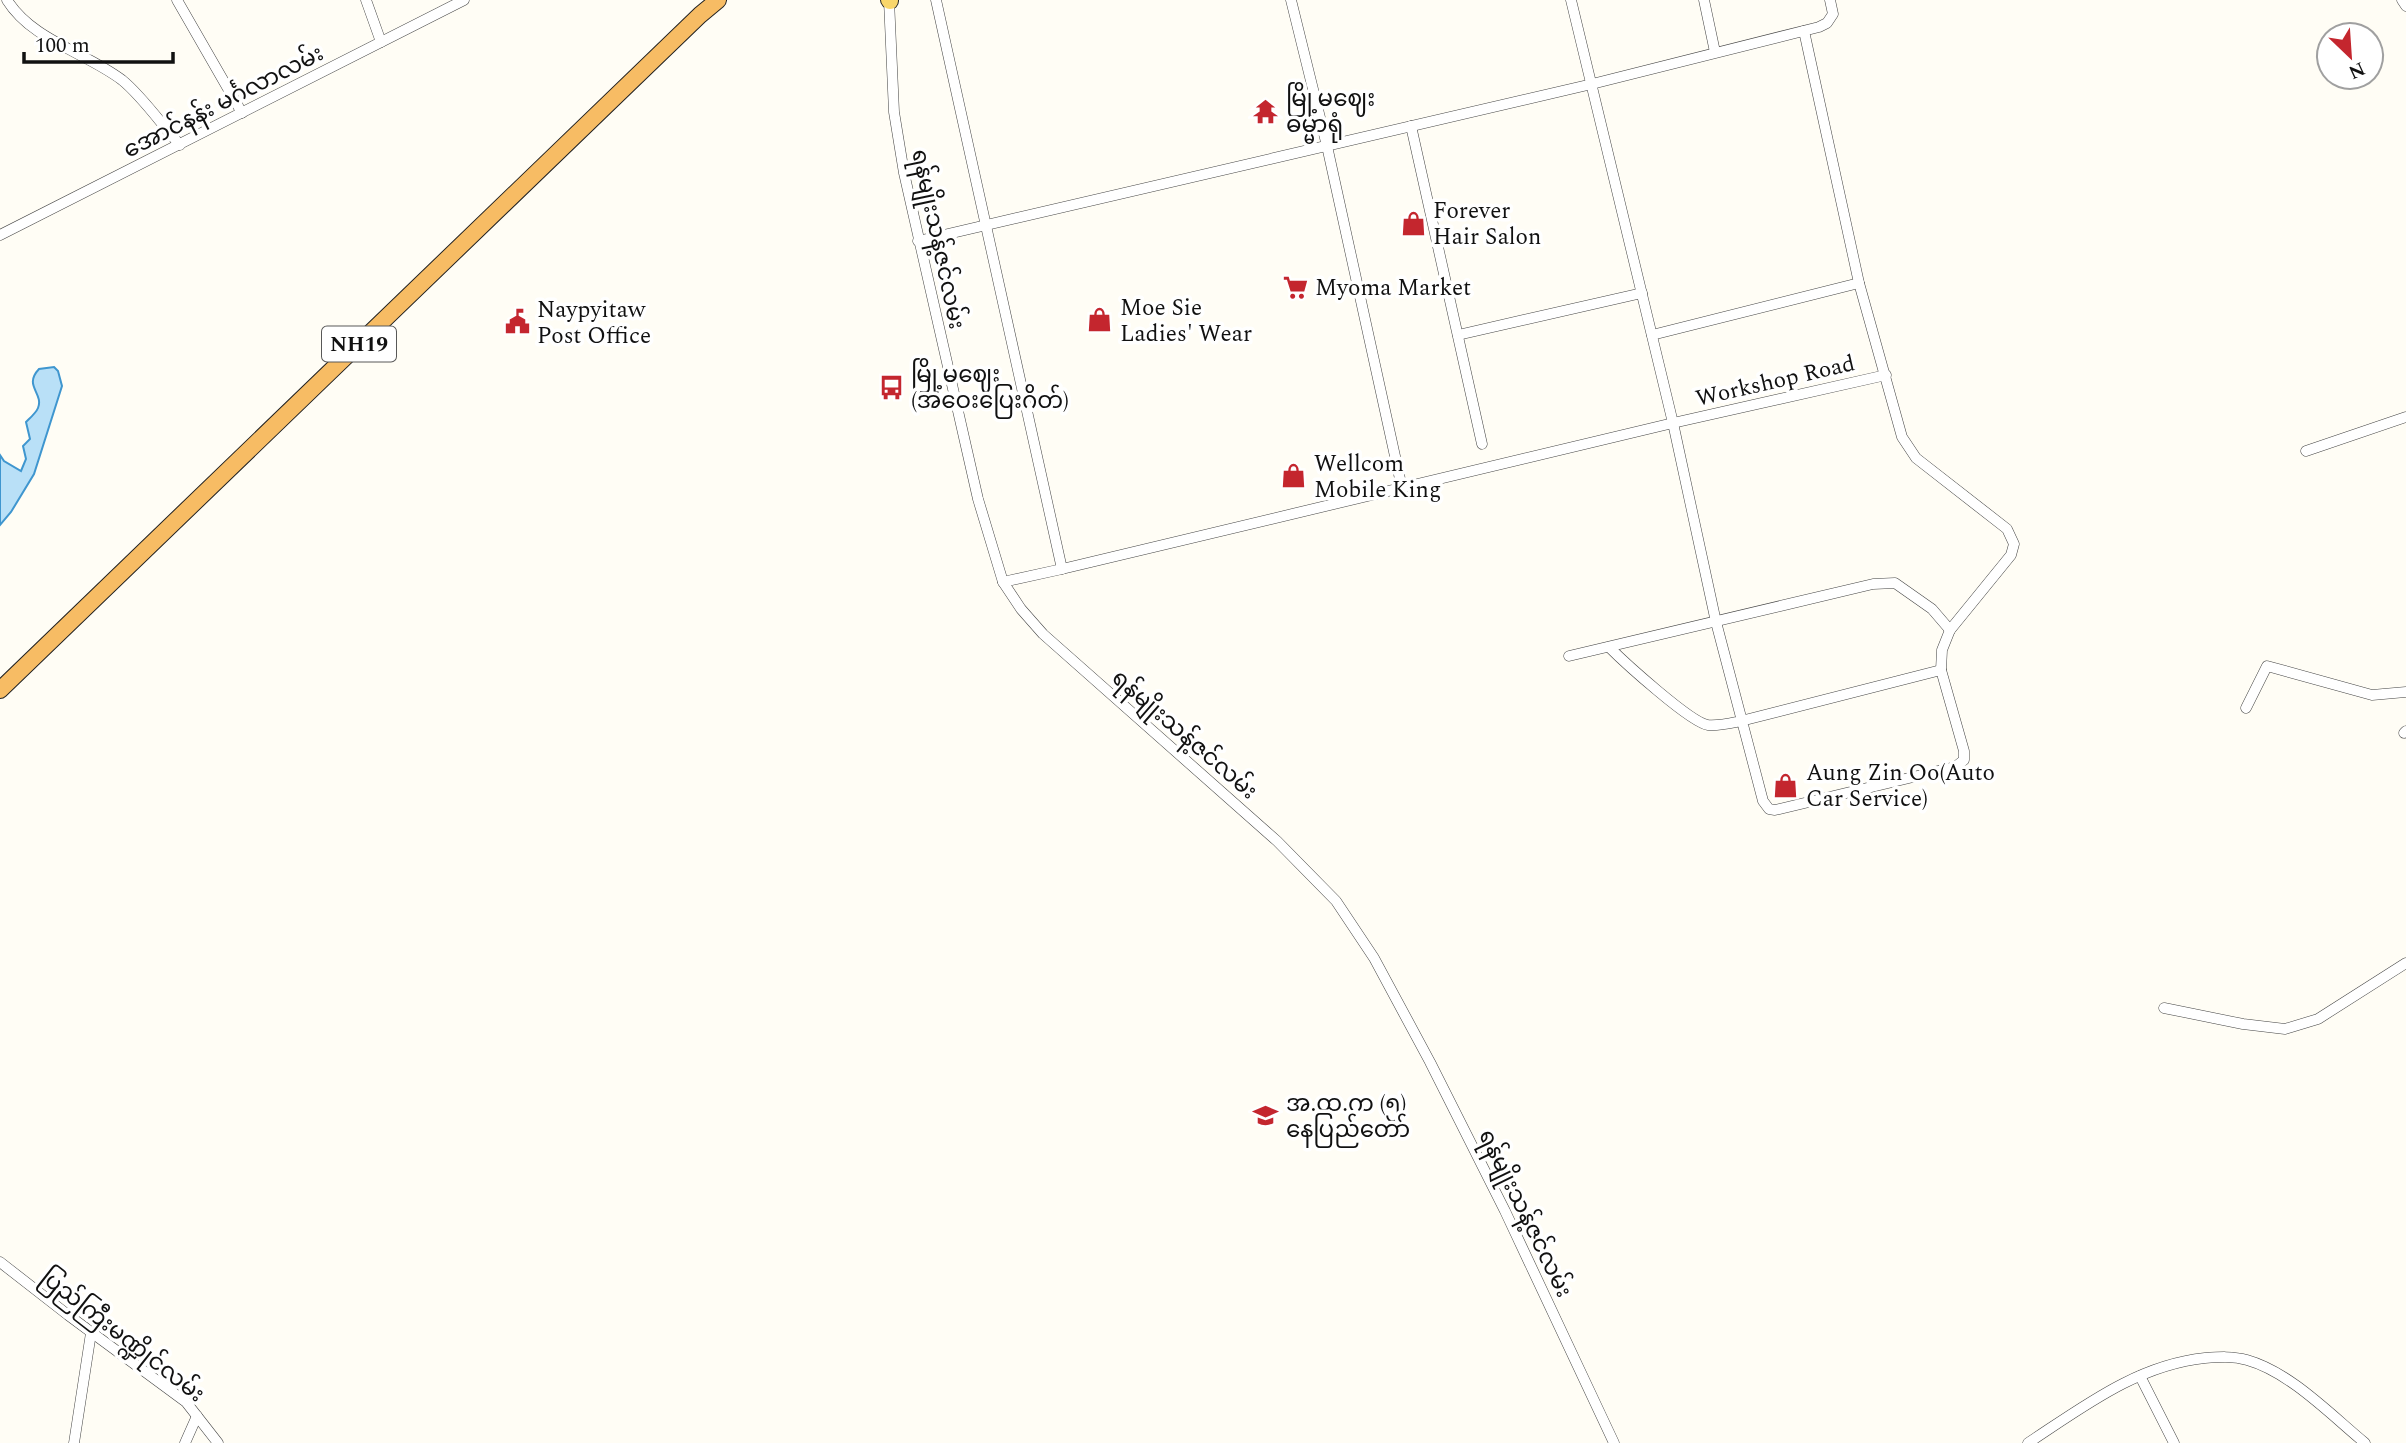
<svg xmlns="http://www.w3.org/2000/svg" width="2406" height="1443" font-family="Spectral,'Noto Sans Myanmar',serif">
<rect width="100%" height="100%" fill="#fffdf5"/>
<path fill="#b9e0f7" stroke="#3f96cf" stroke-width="2" d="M54 367 58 371 62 386 34 474 11 512 0 525V455L4 461 21 471 26 459 23 446 30 439 26 422C30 418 36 413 38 408 44 393 23 386 39 369Z"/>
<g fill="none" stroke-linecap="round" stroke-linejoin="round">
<defs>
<g id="minor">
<path d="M7 0C32 40 85 52 122 80 142 96 162 125 180 145"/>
<polyline points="177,0 242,113"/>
<polyline points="366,0 381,42"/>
<polyline points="889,0 894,112 904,173 978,499 1003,582 1021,609 1043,634 1277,841 1336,901 1374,958 1430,1062 1505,1211 1614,1443"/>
<polyline points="936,0 1062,569 1003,582"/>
<polyline points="1291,0 1327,146 1402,488"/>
<path d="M1571 0 1673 423 1716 622 1763 801 1769 809 1775 810 1955 767 1964 760V751L1941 670 1741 721C1731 723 1719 726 1708 725 1691 723 1624 662 1609 647"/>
<polyline points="1704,0 1715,52"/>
<polyline points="2402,0 2406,6"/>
<polyline points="1804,31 1859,283 1902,437 1916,458 2007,529 2014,544 2011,555 1950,630 1942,650 1941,670"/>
<polyline points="1411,126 1482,444"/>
<polyline points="0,235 464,0"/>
<polyline points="918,241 1592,84 1819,27 1827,23 1833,14 1830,0"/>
<polyline points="1458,335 1642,293"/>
<polyline points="1652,335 1859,283"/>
<polyline points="2306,451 2406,417"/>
<polyline points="1062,569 1673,423 1886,375"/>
<polyline points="1569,656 1873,584 1895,583 1932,609 1950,630"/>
<polyline points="2246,708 2267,666 2372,695 2406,692"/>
<polyline points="2404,733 2406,731"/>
<polyline points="2164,1008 2243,1024 2285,1029 2318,1019 2406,963"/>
<polyline points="0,1262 68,1315 186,1402 218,1443"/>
<polyline points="2140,1376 2174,1443"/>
<polyline points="74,1443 91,1333"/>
<polyline points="185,1443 197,1416"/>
<path d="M2028 1443C2083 1407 2137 1365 2205 1358 2219 1357 2233 1356 2247 1360 2290 1372 2331 1415 2365 1443"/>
</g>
<polyline id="primary" points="889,0 890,1"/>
<polyline id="trunk" points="0,690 700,15 718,0"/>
</defs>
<use href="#minor" stroke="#444" stroke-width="11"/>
<use href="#primary" stroke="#222" stroke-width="18"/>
<use href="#trunk" stroke="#222" stroke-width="18"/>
<use href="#minor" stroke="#fff" stroke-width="10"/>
<use href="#primary" stroke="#f9d66b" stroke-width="16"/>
<use href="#trunk" stroke="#f7bc64" stroke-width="16"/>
</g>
<defs>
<symbol id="temple-bare" viewBox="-9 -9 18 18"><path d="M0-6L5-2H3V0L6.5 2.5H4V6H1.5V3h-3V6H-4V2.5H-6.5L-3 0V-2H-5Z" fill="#c4262e" stroke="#fff" stroke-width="2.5" paint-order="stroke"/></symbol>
<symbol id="shop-bare" viewBox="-9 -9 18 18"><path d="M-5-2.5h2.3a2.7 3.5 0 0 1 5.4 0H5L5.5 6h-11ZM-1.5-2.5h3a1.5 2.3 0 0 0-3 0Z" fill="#c4262e" stroke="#fff" stroke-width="2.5" paint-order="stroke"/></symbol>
<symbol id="supermarket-bare" viewBox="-9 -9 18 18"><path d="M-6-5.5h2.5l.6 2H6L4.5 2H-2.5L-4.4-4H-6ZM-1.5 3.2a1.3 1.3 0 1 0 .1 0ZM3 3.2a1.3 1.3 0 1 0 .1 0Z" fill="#c4262e" stroke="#fff" stroke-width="2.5" paint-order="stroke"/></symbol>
<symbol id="civic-bare" viewBox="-9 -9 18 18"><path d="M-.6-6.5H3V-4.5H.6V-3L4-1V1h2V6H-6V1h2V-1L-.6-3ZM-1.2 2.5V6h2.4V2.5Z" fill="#c4262e" stroke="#fff" stroke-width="2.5" paint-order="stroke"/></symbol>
<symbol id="bus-bare" viewBox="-9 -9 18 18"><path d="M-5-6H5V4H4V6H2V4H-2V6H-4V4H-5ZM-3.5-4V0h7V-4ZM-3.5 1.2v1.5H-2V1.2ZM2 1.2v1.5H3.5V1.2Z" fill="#c4262e" stroke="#fff" stroke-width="2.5" paint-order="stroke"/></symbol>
<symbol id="school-bare" viewBox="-9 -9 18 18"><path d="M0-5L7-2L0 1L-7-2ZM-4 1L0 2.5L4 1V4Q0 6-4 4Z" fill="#c4262e" stroke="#fff" stroke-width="2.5" paint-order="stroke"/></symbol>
</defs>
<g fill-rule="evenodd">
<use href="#temple-bare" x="1248" y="94" width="35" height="35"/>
<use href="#shop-bare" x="1396" y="206" width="35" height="35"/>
<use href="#supermarket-bare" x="1278" y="270" width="35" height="35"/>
<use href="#shop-bare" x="1082" y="302" width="35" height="35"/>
<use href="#civic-bare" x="500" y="304" width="35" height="35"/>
<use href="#bus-bare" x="874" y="370" width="35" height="35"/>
<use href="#shop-bare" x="1276" y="458" width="35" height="35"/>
<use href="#shop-bare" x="1768" y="768" width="35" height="35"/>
<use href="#school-bare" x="1248" y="1098" width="35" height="35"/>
</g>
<g text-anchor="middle" stroke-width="7" stroke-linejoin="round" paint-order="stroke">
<rect fill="#fff" stroke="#585858" stroke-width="2" x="322" y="326.5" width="74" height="35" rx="5"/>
<g font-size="21" font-weight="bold" fill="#111">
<text x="359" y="351">NH19</text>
</g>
<g font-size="23" fill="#111" stroke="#fff" text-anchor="start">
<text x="1286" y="106">မြို့မဈေး<tspan x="1286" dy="26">ဓမ္မာရုံ</tspan></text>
<text x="1433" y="218">Forever<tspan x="1433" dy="26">Hair Salon</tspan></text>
<text x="1315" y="295">Myoma Market</text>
<text x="1120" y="315">Moe Sie<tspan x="1120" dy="26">Ladies' Wear</tspan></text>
<text x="537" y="317">Naypyitaw<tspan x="537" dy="26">Post Office</tspan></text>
<text x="911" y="382">မြို့မဈေး<tspan x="911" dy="26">(အဝေးပြေးဂိတ်)</tspan></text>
<text x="1314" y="471">Wellcom<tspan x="1314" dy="26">Mobile King</tspan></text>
<text x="1806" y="780">Aung Zin Oo(Auto<tspan x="1806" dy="26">Car Service)</tspan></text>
<text x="1286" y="1111">အ.ထ.က (၅)<tspan x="1286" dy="26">နေပြည်တော်</tspan></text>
</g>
<g font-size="23" fill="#111" stroke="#fff">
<text transform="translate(223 101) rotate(-27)" y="8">အောင်နန်း မင်္ဂလာလမ်း</text>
<text transform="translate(939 239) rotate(78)" y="8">ရန်မျိုးသန့်ဇင်လမ်း</text>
<text transform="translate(1775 380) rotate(-13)" y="8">Workshop Road</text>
<text transform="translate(1185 734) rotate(41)" y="8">ရန်မျိုးသန့်ဇင်လမ်း</text>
<text transform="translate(1526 1213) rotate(64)" y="8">ရန်မျိုးသန့်ဇင်လမ်း</text>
<text transform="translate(123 1335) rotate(38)" y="8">ပြည်ကြီးမဏ္ဍိုင်လမ်း</text>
</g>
</g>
<g transform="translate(2350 56) rotate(155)"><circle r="33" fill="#ffffff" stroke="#a0a0a0" stroke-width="2"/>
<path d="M0-5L12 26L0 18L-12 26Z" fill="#c4262e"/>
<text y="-10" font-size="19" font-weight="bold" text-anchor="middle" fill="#111111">N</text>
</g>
<path d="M24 52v10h149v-10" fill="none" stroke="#111111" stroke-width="3.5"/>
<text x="35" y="52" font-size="21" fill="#111111" stroke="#ffffff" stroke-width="5" paint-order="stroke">100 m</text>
</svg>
